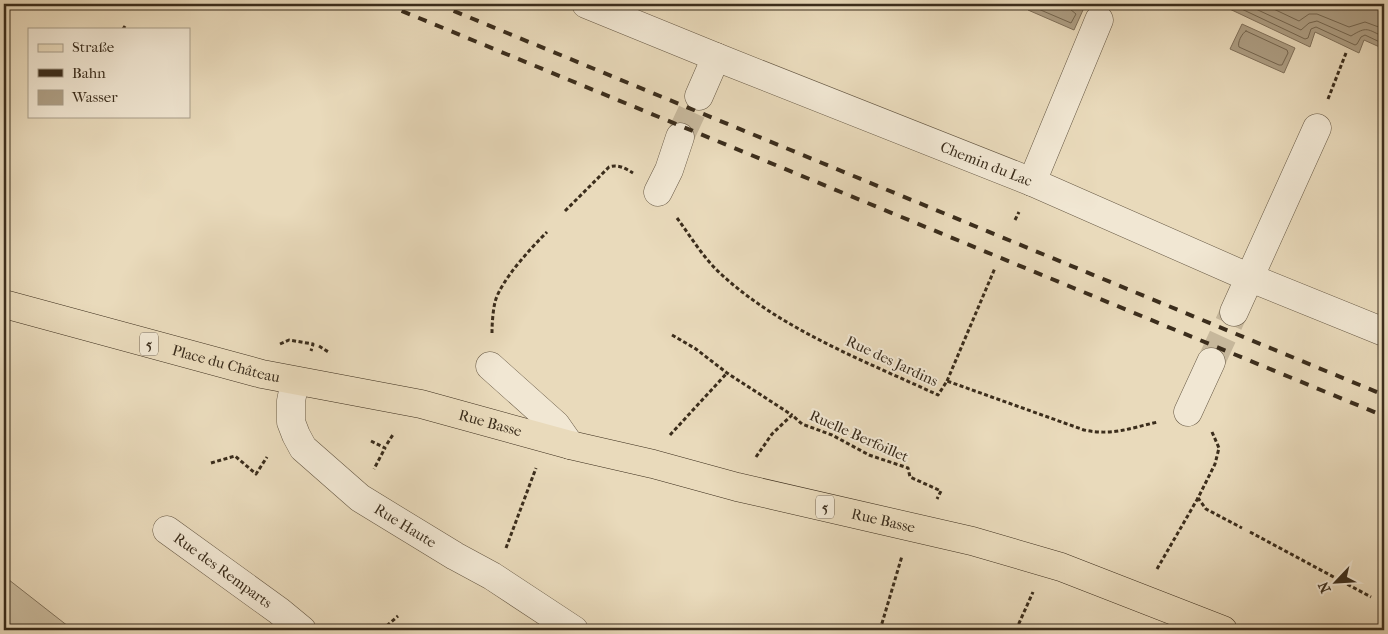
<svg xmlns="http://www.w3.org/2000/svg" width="1388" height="634" font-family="'IM FELL French Canon',serif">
<rect width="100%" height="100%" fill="#e9dabb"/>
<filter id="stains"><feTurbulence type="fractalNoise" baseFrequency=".004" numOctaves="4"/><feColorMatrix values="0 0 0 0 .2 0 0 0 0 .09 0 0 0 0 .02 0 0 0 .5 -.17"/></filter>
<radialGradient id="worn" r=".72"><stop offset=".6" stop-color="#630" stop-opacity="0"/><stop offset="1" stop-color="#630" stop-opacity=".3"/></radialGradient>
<polygon fill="#cbbda0" stroke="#83755e" points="4,576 73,630 4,630"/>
<g fill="#ae9f85" stroke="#80715b">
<polygon points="1031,4 1070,4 1083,10 1074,30 1028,10"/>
<polygon points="1219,4 1384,4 1384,49 1364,40 1359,53 1315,32 1310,47"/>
<polygon points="1242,24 1295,48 1284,73 1230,49"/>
</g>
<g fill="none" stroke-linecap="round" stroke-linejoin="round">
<g stroke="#746650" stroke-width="1">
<polyline points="1035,4 1036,8 1071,23 1076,14 1070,9 1069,4"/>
<polyline points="1231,4 1305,39 1308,38 1311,29 1316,27 1355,45 1357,44 1361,37 1365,35 1384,44"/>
<path d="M1245 4 1301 30 1309 23 1317 21 1351 36C1367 26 1367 29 1384 37"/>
<polyline points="1263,4 1299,21 1309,14 1317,14 1349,27 1365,22 1384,29"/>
<path d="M1246 31 1287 50 1288 53 1282 65H1279L1239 47C1237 43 1242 33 1246 31Z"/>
</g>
<g stroke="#c6b79b" stroke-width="28" stroke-dasharray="28 14" stroke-linecap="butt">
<polyline points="680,137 699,96"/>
<polyline points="1211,362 1234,312"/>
</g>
<defs>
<g id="minor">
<path id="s1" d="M586 4 716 57 1032 182 1248 277 1384 332"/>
<polyline points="699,96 716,57"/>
<polyline points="1032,182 1099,20"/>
<polyline points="658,192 669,170 680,137"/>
<polyline points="1234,312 1317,128"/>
<polyline points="490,366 556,425 570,445"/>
<path id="s2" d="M295 381 291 401V422L296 435 303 448 360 498 455 556 492 576 574 630"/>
<polyline points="1188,412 1211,362"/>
<path id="s3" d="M167 530 279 611 302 630"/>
</g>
<g id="major">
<path id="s4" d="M4 304 262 374 421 404 570 445 653 464 737 487 972 541 1061 567 1223 630"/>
</g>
</defs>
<use href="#minor" stroke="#665844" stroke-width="29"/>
<use href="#major" stroke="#3b2d1c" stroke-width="29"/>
<g stroke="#3b2d1c" stroke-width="3" stroke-dasharray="4 2.5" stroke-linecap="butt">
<polyline points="123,29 125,26"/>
<polyline points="1328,99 1346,53"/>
<path d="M565 211 609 167C618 164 625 168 633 173"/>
<path d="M677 218C691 237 704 259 722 275 782 330 865 361 938 395L947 381 1084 430C1113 436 1130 428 1158 422"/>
<polyline points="1015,220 1019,212"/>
<path d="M492 333C492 323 493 311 495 302 501 280 531 248 547 232"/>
<polyline points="672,335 696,349 727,373 792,415"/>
<polyline points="280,344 289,340 313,344 311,351"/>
<polyline points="319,346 330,353"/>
<polyline points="947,381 995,268"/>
<polyline points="1212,432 1219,448 1215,464 1198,498 1206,509 1242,528"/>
<polyline points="670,435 727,373"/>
<polyline points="371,441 385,448 374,469"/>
<polyline points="387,444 394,433"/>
<polyline points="756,457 772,434 792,415 802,424 832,435 869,455 908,468 910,477 941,491 937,499"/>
<polyline points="211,463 235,456 256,474 267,457"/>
<polyline points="1250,532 1371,597"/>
<polyline points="506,548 536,468"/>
<polyline points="1157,569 1198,498"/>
<polyline points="382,630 398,616"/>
<polyline points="880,630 902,556"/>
<polyline points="1016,630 1033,592"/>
</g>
<use href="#minor" stroke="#f1e7d3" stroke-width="28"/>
<use href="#major" stroke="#e9dabb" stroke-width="28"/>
<g stroke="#3b2d1c" stroke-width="4" stroke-dasharray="9 9" stroke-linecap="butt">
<polyline points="385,4 1384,416"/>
<polyline points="437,4 1384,395"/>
</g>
</g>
<g text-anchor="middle" stroke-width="4" stroke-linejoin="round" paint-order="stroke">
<g fill="#f1e7d3" stroke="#726553" stroke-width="1">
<rect x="140" y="332.5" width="18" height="23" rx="4"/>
<rect x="816" y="495.5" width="18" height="23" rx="4"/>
</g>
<g font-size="14" font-weight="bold" fill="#3b2d1c">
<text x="149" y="349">5</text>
<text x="825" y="512">5</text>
</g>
<g font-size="15" fill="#3b2d1c" stroke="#f1e7d3">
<text dy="5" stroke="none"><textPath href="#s1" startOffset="431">Chemin du Lac</textPath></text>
<text transform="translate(892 361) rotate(25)" y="5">Rue des Jardins</text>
<text dy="5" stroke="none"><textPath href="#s4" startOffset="230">Place du Château</textPath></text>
<text dy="5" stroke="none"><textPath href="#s4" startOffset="501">Rue Basse</textPath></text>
<text transform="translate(859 436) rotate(24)" y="5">Ruelle Berfoillet</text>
<text dy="5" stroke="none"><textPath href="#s4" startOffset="906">Rue Basse</textPath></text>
<text dy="5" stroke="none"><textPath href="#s2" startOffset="199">Rue Haute</textPath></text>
<text dy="5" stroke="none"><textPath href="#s3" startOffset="69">Rue des Remparts</textPath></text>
</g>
</g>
<rect width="1388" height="634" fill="none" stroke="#e9dabb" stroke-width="20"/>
<rect x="5" y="5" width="1378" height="624" fill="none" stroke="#3b2d1c" stroke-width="2.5"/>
<rect x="10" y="10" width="1368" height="614" fill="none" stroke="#3b2d1c"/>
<rect x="28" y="28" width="162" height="90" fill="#f1e7d3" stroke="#a89d8a"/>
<rect x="38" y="44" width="25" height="8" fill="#e9dabb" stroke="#a89d8a"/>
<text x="72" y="52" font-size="15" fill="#3b2d1c">Straße</text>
<rect x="38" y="69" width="25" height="8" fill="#3b2d1c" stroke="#a89d8a"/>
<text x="72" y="78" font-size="15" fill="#3b2d1c">Bahn</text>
<rect x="38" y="90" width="25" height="15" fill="#ae9f85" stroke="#a89d8a"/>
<text x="72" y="102" font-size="15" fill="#3b2d1c">Wasser</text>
<g transform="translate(1336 582) rotate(245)" stroke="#f1e7d3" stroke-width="4" paint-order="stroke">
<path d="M0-4L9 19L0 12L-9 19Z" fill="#3b2d1c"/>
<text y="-8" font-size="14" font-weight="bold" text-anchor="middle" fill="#3b2d1c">N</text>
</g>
<rect width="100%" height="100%" filter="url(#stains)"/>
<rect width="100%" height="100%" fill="url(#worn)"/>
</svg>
